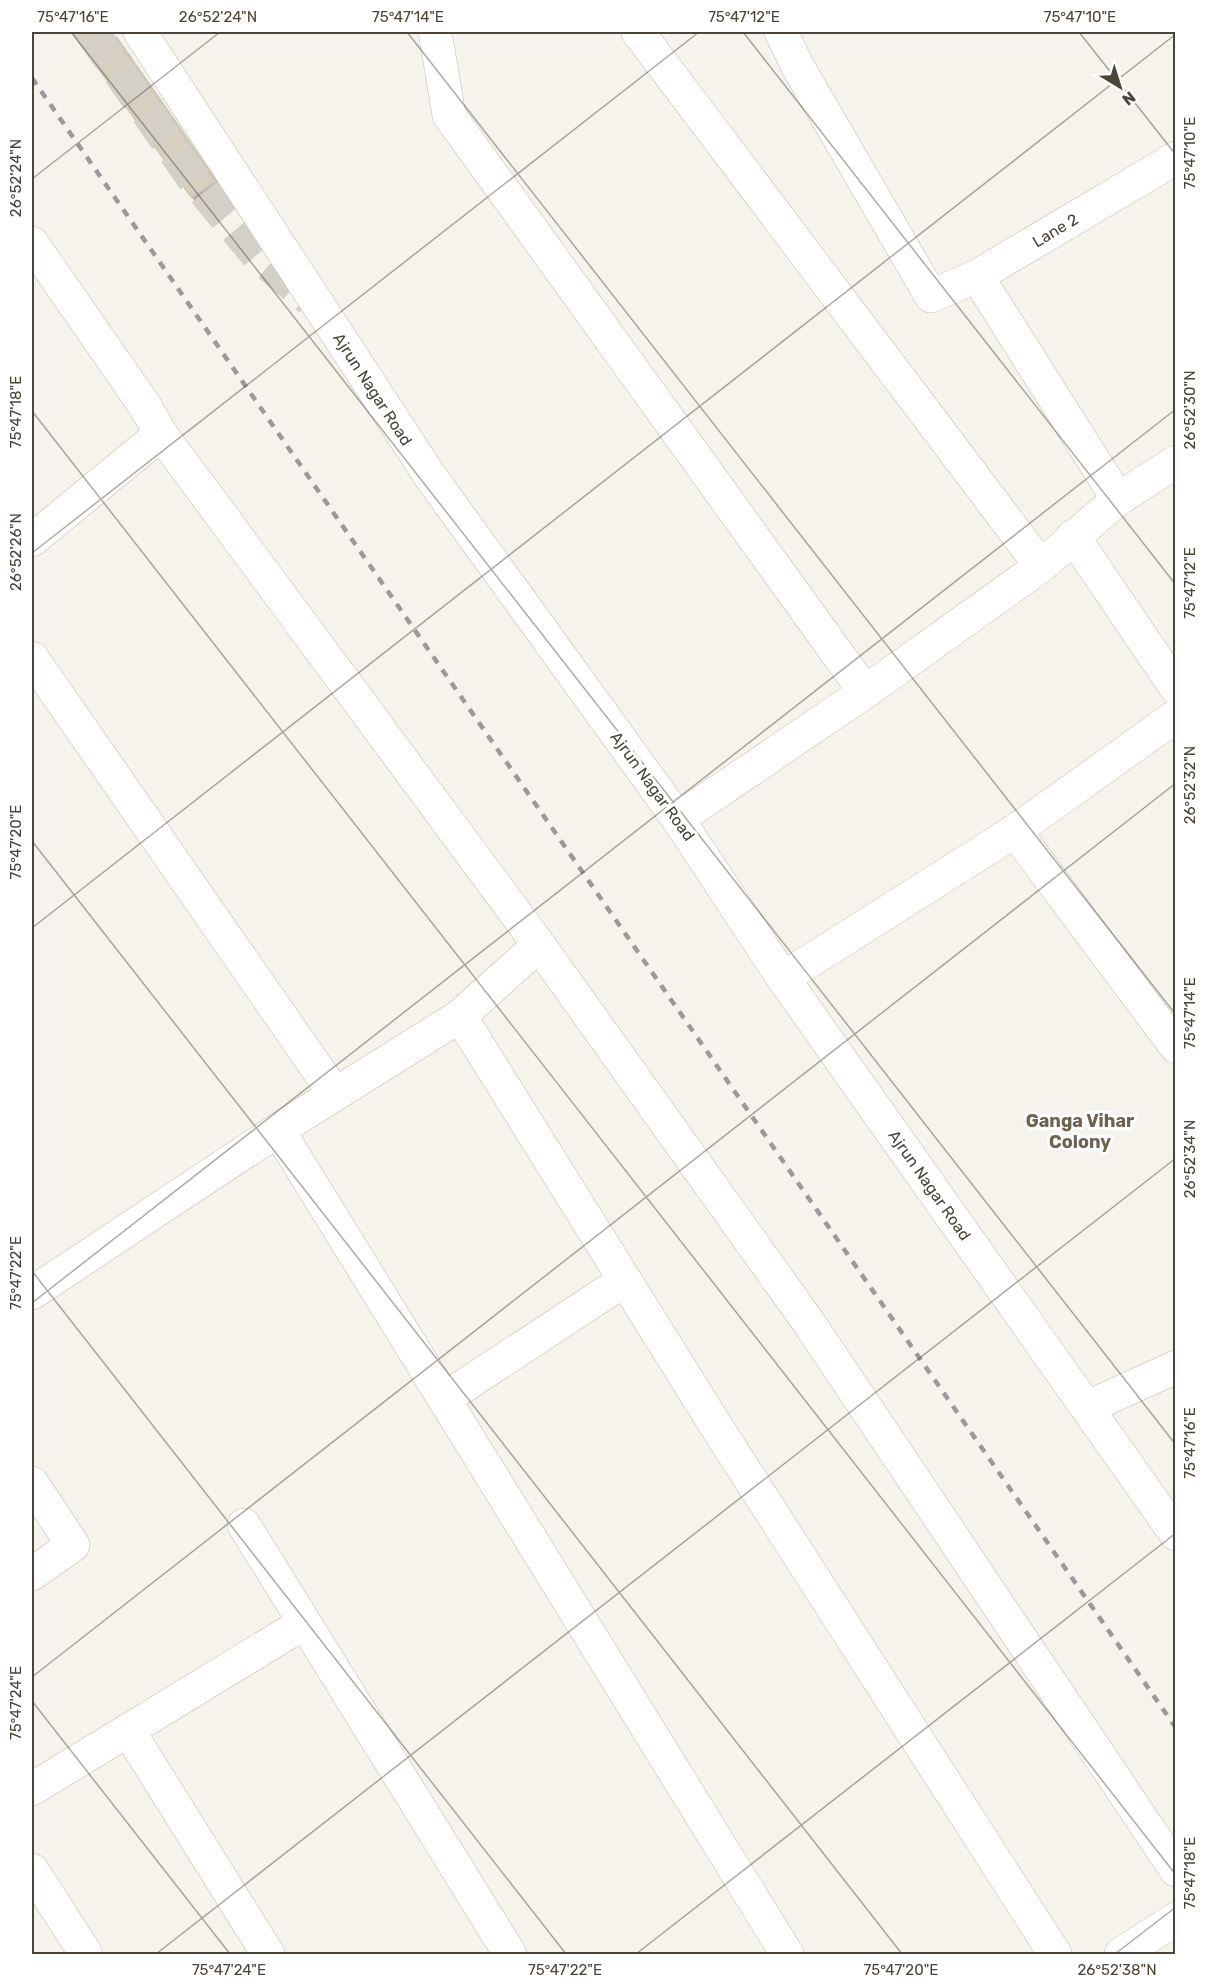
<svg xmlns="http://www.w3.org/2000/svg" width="1207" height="1986" font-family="Rubik,sans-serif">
<defs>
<filter id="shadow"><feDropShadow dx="5.5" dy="5.5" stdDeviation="0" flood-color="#0004"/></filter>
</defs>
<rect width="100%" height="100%" fill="#f6f3ec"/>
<polygon fill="#d8cfc1" stroke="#d3c7b4" stroke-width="1.5" filter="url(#shadow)" points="72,32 111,32 215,181 191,197"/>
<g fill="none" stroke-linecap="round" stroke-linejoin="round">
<polyline stroke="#d4d0c8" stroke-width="33" stroke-dasharray="33 16" stroke-linecap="butt" points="91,32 194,180 257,255 310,300"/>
<defs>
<g id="minor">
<polyline points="140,32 430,476 678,819 783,978 1176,1534"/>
<polyline points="435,32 449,115 865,692"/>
<polyline points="638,32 1041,566"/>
<polyline points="781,32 798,67 931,296 977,276 1176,158"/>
<polyline points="32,243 145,406 161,434 539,945 809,1323 1176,1870"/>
<polyline points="977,276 1118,499"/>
<polyline points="1073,536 1176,688"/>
<polyline points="32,540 161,434"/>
<polyline points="32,658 335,1094"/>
<polyline points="678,819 865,692 1041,566 1118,499 1176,462"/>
<polyline points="1015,831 1176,1047"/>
<polyline points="783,978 1015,831 1176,716"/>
<polyline points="460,1016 716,1426 1055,1954"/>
<polyline points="278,1130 787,1954"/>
<polyline points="32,1293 278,1130 460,1016 539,945"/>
<polyline points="444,1399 625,1280"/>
<polyline points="1088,1407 1176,1367"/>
<polyline points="32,1483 73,1545 32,1574"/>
<polyline points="244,1525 510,1954"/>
<polyline points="128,1730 268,1954"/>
<polyline points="32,1789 304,1623"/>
<polyline points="32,1870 86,1954"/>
<polyline points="1121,1954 1176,1919"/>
</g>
</defs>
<use href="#minor" stroke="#c2bbae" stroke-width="34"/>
<use href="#minor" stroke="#fff" stroke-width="33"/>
<polyline stroke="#9a9a9a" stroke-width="4.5" stroke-dasharray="8 8" stroke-linecap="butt" points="32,78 1176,1728"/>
</g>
<path fill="none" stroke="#4b4439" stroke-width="1.5" stroke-opacity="0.45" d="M71 32 1176 1445M407 32 1176 1015M743 32 1176 585M1079 32 1176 155M32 179 220 32M32 411 1176 1875M32 553 699 32M32 841 902 1954M32 928 1176 34M32 1271 566 1954M32 1303 1176 409M32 1677 1176 783M32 1701 230 1954M156 1954 1176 1158M636 1954 1176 1533M1115 1954 1176 1907"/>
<g text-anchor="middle" stroke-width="6" stroke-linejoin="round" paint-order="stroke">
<g font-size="16" fill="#4b4439" stroke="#fff">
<text transform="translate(1055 230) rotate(-31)" y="6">Lane 2</text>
<text transform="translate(373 389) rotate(57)" y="6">Ajrun Nagar Road</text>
<text transform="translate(653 786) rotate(54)" y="6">Ajrun Nagar Road</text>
<text transform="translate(930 1185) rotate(55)" y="6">Ajrun Nagar Road</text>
</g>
<g font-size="18" font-weight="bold" fill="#6e6250" stroke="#fff">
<text x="1080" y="1127">Ganga Vihar<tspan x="1080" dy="21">Colony</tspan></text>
</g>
</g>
<rect width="1207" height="1986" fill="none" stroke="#ffffff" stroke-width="66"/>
<g transform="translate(1120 87) rotate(142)" stroke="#ffffff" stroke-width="4.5" paint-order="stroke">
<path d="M0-4.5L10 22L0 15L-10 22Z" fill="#4b4439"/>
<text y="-9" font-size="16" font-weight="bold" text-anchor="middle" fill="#4b4439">N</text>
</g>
<rect x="33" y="33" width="1141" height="1920" fill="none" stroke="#4b4439" stroke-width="2"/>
<g font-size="15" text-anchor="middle" fill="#4b4439">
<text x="73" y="22">75°47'16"E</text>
<text x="218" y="22">26°52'24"N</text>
<text x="408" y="22">75°47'14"E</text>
<text x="744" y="22">75°47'12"E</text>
<text x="1080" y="22">75°47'10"E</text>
<text transform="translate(1190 153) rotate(-90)" y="5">75°47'10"E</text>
<text transform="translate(16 178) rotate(-90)" y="5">26°52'24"N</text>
<text transform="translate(1190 410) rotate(-90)" y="5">26°52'30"N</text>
<text transform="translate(16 412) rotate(-90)" y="5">75°47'18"E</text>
<text transform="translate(16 552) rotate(-90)" y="5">26°52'26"N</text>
<text transform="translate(1190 583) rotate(-90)" y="5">75°47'12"E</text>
<text transform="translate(1190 785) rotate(-90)" y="5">26°52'32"N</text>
<text transform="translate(16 842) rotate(-90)" y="5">75°47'20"E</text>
<text transform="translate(1190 1013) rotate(-90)" y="5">75°47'14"E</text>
<text transform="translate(1190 1159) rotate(-90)" y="5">26°52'34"N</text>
<text transform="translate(16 1273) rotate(-90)" y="5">75°47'22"E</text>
<text transform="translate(1190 1443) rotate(-90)" y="5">75°47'16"E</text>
<text transform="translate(16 1703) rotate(-90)" y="5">75°47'24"E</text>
<text transform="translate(1190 1873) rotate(-90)" y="5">75°47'18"E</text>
<text x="229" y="1975">75°47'24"E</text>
<text x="565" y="1975">75°47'22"E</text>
<text x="901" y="1975">75°47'20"E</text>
<text x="1117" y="1975">26°52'38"N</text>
</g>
</svg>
